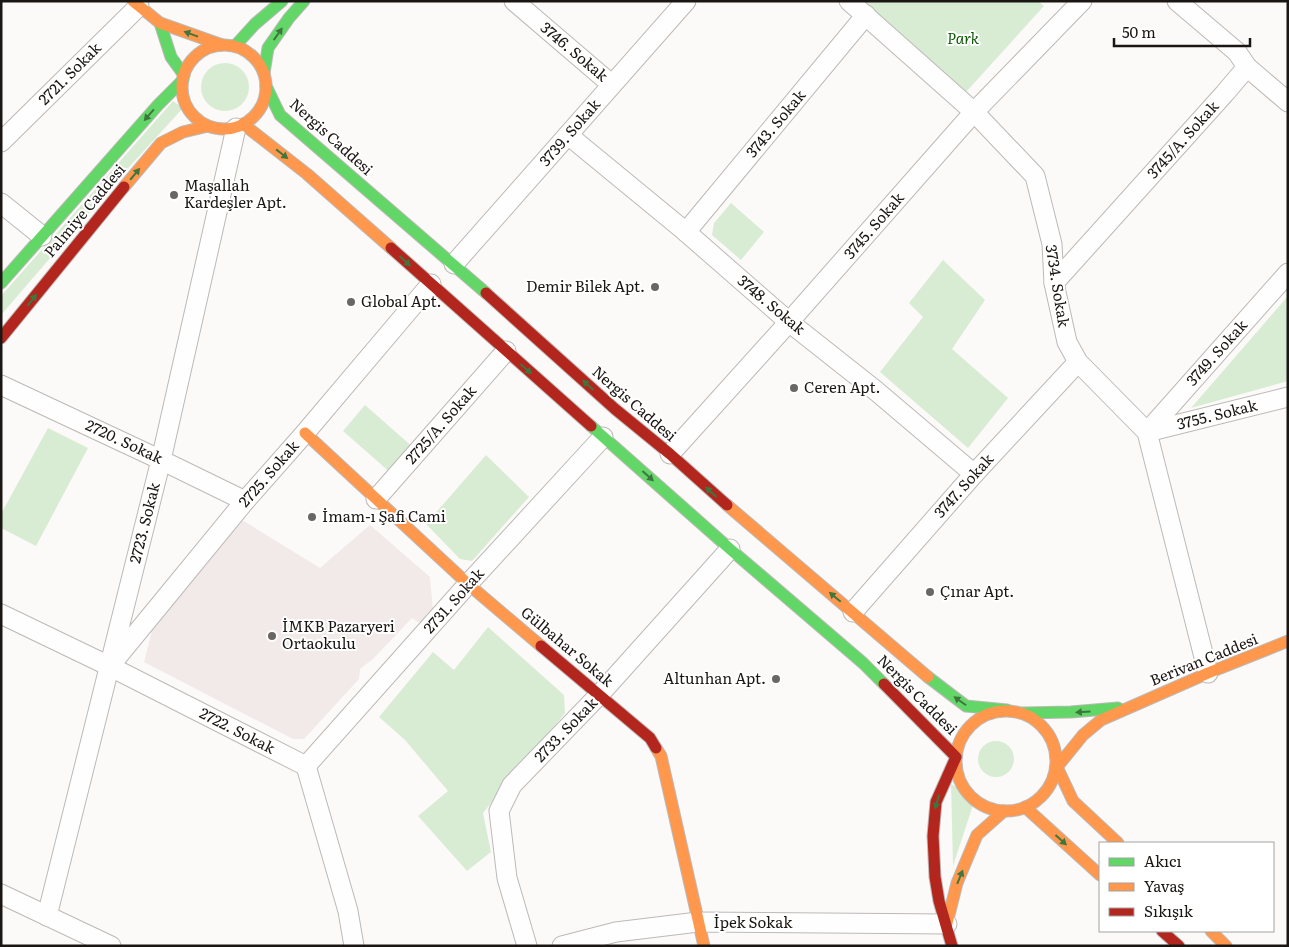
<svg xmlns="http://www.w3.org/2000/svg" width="1289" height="947" font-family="Literata,serif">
<rect width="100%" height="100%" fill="#fcfaf8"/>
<polygon fill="#f2e9e9" points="242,520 320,568 370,525 430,577 433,610 421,624 412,618 373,659 360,669 359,679 304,739 293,739 144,662 154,623"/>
<g fill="#d8ecd3">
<polygon points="864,1 1038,1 1044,6 966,92"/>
<circle cx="225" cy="87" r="24"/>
<polygon points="173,101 183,108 120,177 1,315 1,296"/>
<polygon points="731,203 764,232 741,260 712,235 714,223"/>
<polygon points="943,260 985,300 952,349 1008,398 968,448 880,372 923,317 909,303"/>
<polygon points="1288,296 1288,381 1191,408"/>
<polygon points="365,405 415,449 392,474 343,431"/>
<polygon points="48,428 88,448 36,546 1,528 1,514"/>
<polygon points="486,455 529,497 472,561 460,559 426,524"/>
<polygon points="488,627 564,695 565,713 483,813 491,852 467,871 418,816 448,791 405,740 379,717 433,652 454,670"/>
<circle cx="996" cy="759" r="18"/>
<polygon points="951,784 975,799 953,866"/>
</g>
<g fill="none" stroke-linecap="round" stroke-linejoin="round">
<defs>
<g id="street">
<polyline points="514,1 611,84"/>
<polyline points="849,1 974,112 1035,176 1052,244 1054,283 1067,342 1078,362 1147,432 1208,673"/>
<polyline points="1247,67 1288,102"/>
<polyline points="568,135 686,232 789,322 875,390 974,474"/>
<polyline points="1,142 139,6"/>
<polyline points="1,203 42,236"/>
<polyline points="686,232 866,15"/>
<polyline points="454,264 686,1"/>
<polyline points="1054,283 1225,93 1247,67 1237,52 1177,1"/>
<polyline points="1,385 161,460 245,501"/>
<polyline points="1147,432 1288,273"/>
<polyline points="1147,432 1288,397"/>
<polyline points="670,454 789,322 974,112 1082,1"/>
<polyline points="376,499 506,351"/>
<polyline points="853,612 974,474 1078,362"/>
<polyline points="1,614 109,666 306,766 348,911 354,946"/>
<polyline points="113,662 245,501 305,433 431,284"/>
<polyline points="306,766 468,584 603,437"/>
<polyline points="1,894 111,946"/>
<polyline points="47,916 161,460 236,128"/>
<polyline points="527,946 507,878 499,811 512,785 600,694 730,549"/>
<polyline points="562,946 616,932 698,922 947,924"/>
</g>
<g id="fast">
<polyline points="160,23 171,57 184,75"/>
<polyline points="235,46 255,24 282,1"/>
<polyline points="264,73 268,48 289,18 304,1"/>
<polyline points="266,86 280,115 486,293"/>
<polyline points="1,283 158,105 183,80"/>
<polyline points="591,426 730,549 863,663 884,684"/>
<polyline points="928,677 966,706 1007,710"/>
<polyline points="1023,713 1071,712 1118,708"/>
</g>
<g id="slow">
<polyline points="133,1 160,23 222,45"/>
<circle cx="224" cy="87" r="42"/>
<polyline points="243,124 307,174 391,248"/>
<polyline points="124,187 161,143 183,132 208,126"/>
<polyline points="305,433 468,584 541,646"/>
<polyline points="727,505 928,677"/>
<circle cx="1006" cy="761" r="50"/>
<polyline points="656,748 661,756 704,946"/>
<polyline points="1025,807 1100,875"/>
<polyline points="1118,843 1073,801 1057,767 1083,735 1101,720 1208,673 1288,641"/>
<polyline points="947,923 957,883 977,835 1004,811"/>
<polyline points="1211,931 1226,946"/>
</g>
<g id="jam">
<polyline points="391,248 591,426"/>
<polyline points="486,293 615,409 670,454 727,505"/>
<polyline points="1,338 124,187"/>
<polyline points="541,646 650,738 656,748"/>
<polyline points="884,684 956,757 936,802 933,836 935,877 939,901 952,946"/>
<polyline points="1162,931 1179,946"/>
</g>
</defs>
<use href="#street" stroke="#bcb9b7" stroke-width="21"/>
<use href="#fast" stroke="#bcb9b7" stroke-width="13"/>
<use href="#slow" stroke="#bcb9b7" stroke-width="13"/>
<use href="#jam" stroke="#bcb9b7" stroke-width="13"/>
<use href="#street" stroke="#fffefe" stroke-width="19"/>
<use href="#fast" stroke="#63d668" stroke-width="11"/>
<use href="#slow" stroke="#ff974d" stroke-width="11"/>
<use href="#jam" stroke="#b3261e" stroke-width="11"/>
</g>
<defs><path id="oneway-solid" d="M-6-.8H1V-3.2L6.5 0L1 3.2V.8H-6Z" transform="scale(1.25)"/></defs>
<g fill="#3e763e">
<use href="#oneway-solid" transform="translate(191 34) rotate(-160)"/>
<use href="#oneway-solid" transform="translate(278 34) rotate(-55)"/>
<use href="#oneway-solid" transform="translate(149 115) rotate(131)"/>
<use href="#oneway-solid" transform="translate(282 154) rotate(38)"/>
<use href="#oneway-solid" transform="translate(135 174) rotate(-50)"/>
<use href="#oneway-solid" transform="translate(405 261) rotate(42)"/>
<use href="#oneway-solid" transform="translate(32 300) rotate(-52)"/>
<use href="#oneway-solid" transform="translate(526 369) rotate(41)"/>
<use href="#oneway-solid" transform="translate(588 385) rotate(-138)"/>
<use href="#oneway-solid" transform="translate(648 476) rotate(42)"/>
<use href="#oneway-solid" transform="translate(711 492) rotate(-138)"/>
<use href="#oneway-solid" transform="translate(835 597) rotate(-140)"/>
<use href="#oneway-solid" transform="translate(960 701) rotate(-145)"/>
<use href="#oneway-solid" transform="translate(1083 712) rotate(176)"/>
<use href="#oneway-solid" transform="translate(937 802) rotate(105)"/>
<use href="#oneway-solid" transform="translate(1061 840) rotate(42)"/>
<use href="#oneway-solid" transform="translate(960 877) rotate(-68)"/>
</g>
<g fill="#696663" stroke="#fff" stroke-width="2">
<circle cx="174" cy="195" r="5"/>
<circle cx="655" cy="287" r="5"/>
<circle cx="351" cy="302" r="5"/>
<circle cx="794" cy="388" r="5"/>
<circle cx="312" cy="517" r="5"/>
<circle cx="930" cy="592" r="5"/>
<circle cx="272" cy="636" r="5"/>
<circle cx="776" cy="679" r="5"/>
</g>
<g text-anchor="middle" stroke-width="4" stroke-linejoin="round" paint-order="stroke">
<g font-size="15" font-style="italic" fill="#0c5503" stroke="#fff">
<text x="963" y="44">Park</text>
</g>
<g font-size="15" fill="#1a1613" stroke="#fff">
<text transform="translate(574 52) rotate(40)" y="5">3746. Sokak</text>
<text transform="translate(70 74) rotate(-45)" y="5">2721. Sokak</text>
<text transform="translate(776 124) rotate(-50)" y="5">3743. Sokak</text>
<text transform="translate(570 133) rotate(-49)" y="5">3739. Sokak</text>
<text transform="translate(331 137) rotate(42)" y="5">Nergis Caddesi</text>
<text transform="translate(1183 140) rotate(-48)" y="5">3745/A. Sokak</text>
<text transform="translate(85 211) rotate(-50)" y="5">Palmiye Caddesi</text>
<text transform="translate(874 226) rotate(-49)" y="5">3745. Sokak</text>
<text transform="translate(1057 286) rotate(81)" y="5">3734. Sokak</text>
<text transform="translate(771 305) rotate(40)" y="5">3748. Sokak</text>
<text transform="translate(1217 353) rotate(-48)" y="5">3749. Sokak</text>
<text transform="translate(634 404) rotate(41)" y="5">Nergis Caddesi</text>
<text transform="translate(1217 415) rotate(-14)" y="5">3755. Sokak</text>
<text transform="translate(441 425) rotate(-49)" y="5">2725/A. Sokak</text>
<text transform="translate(124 442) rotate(25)" y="5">2720. Sokak</text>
<text transform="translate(269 474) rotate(-49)" y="5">2725. Sokak</text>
<text transform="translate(964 486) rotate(-48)" y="5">3747. Sokak</text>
<text transform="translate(145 523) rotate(-76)" y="5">2723. Sokak</text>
<text transform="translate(454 601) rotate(-48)" y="5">2731. Sokak</text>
<text transform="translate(567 647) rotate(40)" y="5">Gülbahar Sokak</text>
<text transform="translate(1204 660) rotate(-22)" y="5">Berivan Caddesi</text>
<text transform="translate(917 695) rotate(45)" y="5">Nergis Caddesi</text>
<text transform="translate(566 730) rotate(-46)" y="5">2733. Sokak</text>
<text transform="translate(237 731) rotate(27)" y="5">2722. Sokak</text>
<text x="753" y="928">İpek Sokak</text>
</g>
<g font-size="15" fill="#1a1613" stroke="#fff" text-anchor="start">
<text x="184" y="191">Maşallah<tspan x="184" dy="17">Kardeşler Apt.</tspan></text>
<text x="645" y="292" text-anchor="end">Demir Bilek Apt.</text>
<text x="361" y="307">Global Apt.</text>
<text x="804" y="393">Ceren Apt.</text>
<text x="322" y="522">İmam-ı Şafi Cami</text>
<text x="940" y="597">Çınar Apt.</text>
<text x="282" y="632">İMKB Pazaryeri<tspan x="282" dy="17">Ortaokulu</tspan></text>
<text x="766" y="684" text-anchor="end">Altunhan Apt.</text>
</g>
</g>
<rect width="1289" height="947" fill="none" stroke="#1a1613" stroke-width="5"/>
<rect x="1099" y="842" width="175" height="90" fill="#ffffff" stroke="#a3a2a1"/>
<rect x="1109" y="858" width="25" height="8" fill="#63d668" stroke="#a3a2a1"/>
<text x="1144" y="867" font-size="15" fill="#1a1613">Akıcı</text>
<rect x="1109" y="883" width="25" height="8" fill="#ff974d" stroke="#a3a2a1"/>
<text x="1144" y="892" font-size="15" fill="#1a1613">Yavaş</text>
<rect x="1109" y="908" width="25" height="8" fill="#b3261e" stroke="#a3a2a1"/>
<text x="1144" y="917" font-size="15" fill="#1a1613">Sıkışık</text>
<path d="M1114 38v8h136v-8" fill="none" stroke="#1a1613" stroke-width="2.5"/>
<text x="1122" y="38" font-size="15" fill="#1a1613" stroke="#ffffff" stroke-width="4" paint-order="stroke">50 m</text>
</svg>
